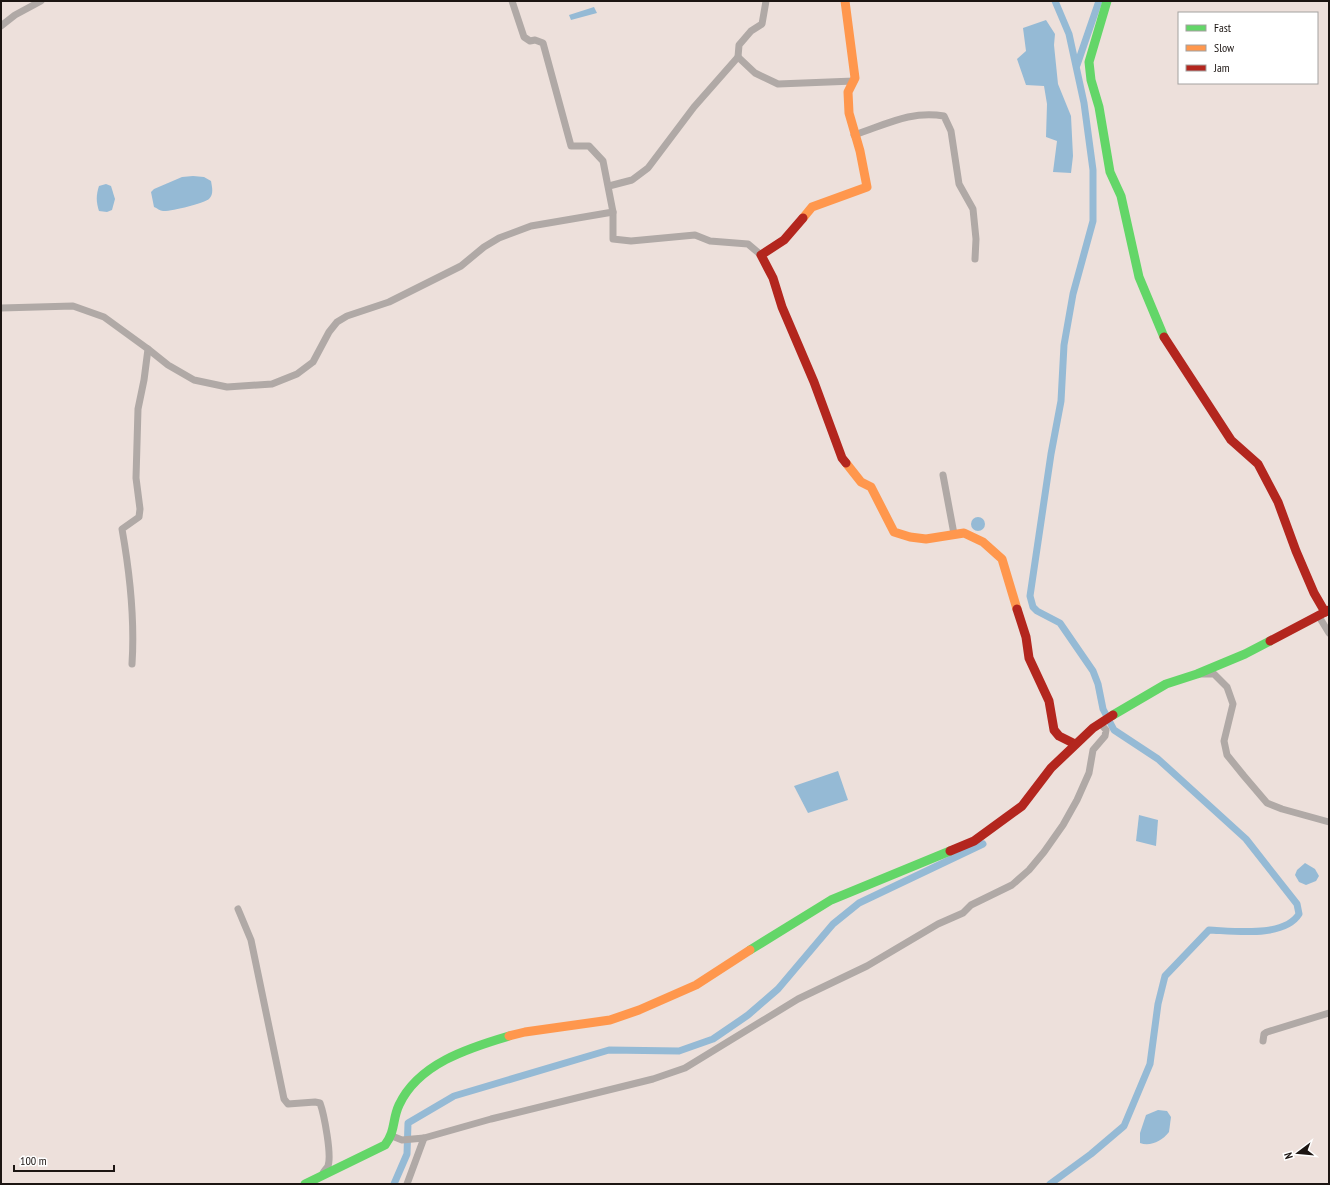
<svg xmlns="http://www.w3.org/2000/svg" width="1330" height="1185" font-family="'PT Sans Narrow',sans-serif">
<rect width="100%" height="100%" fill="#ede0db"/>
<g fill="#95bad5">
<polygon points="594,7 597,13 571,20 569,15"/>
<polygon points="1046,20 1055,34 1054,45 1058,84 1071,116 1073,156 1071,173 1053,172 1057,141 1046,137 1047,104 1044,86 1026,85 1017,59 1026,51 1023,28"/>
<path d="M193 176 204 177 211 181C212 187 214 194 209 199 205 203 169 212 163 211 160 211 157 208 154 207L151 192 154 189 182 177Z"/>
<path d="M106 184 111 186 115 199 112 210 107 212 99 211C96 202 96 195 99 186Z"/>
<circle cx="978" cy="524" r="7"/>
<polygon points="838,771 848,800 808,813 794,786"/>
<polygon points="1139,815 1158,820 1156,846 1136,841"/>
<polygon points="1305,863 1315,869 1319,876 1316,881 1306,885 1299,882 1295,875 1297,870"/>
<path d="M1158 1110 1167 1111 1171 1117 1169 1132C1162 1141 1150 1147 1140 1143V1133L1146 1115Z"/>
</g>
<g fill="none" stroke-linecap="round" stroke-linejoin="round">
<g stroke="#95bad5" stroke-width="7">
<polyline points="1077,65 1099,1"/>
<polyline points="394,1184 407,1154 408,1123 454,1096 609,1050 679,1051 713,1039 748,1015 778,989 833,924 859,903 983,844"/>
<path d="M1050 1184 1091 1154 1124 1126 1150 1064 1158 1004 1165 976 1209 930C1234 931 1284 938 1299 914L1297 904 1246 839 1158 759 1114 730 1103 709 1098 684 1093 671 1060 623 1037 611 1033 607 1030 596 1051 454 1061 401 1064 345 1073 294 1093 221V170L1084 103 1069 34 1055 1"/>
</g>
<g stroke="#b0a9a6" stroke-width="7">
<polyline points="512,1 524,37 530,41 535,40 543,43 571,146 589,146 603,161 613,212 613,239 631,241 695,235 710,241 748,244 761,255"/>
<polyline points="1,26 15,15 41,1"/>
<polyline points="738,57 755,73 778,84 854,81"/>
<path d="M854 135C885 125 911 110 944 116L951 131 959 184 973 209 976 239 975 259"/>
<polyline points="609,186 632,180 648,168 694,107 738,57 739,45 751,31 762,24 766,1"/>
<path d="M1 308 73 306 104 317 148 349 144 380 138 409 136 478 140 509 139 517 122 529C130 574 135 618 132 664"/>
<polyline points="148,349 168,365 194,380 227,387 272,384 297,374 313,362 329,332 337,322 347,316 389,302 461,266 484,247 499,238 531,226 613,212"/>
<polyline points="943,475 954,534"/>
<polyline points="1318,615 1329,633"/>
<polyline points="1200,674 1214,674 1227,687 1233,704 1224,741 1227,755 1244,776 1267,803 1282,809 1329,822"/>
<path d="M238 909 251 940 284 1099 288 1104 315 1102 320 1103C324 1114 332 1155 328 1166 327 1168 324 1171 323 1173"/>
<polyline points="1263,1041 1264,1034 1267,1032 1329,1013"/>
<polyline points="392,1136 402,1140 424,1138 491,1119 653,1079 685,1068 798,999 867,966 938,924 963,913 971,905 1012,885 1029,870 1044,852 1063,825 1077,800 1089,773 1093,750 1105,736 1106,730 1101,724"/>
<polyline points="407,1184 424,1138"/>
</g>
<g stroke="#63d668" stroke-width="9">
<polyline points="1107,1 1089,62 1091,80 1099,107 1110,172 1121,196 1139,277 1164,337"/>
<polyline points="1113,715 1166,684 1197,674 1245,654 1270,641"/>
<polyline points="750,950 831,900 950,851"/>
<path d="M305 1184 385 1145C396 1130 392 1120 399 1105 418 1064 468 1048 509 1036"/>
</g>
<g stroke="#ff974d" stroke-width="9">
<polyline points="803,218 812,207 867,187 860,151 849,113 848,92 855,78 845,1"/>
<polyline points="846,463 861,482 871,487 894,532 910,537 926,539 964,533 983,542 1002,559 1017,609"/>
<polyline points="509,1036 525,1032 610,1020 639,1010 696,985 750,950"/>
</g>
<g stroke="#b3261e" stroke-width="9">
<polyline points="803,218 784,240 761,255 773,278 782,307 814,382 842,458 846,463"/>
<polyline points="1164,337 1231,440 1258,464 1278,502 1296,551 1314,593 1325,612"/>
<polyline points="1017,609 1026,637 1029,658 1049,701 1054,730 1059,736 1075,744"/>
<polyline points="1270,641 1329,610"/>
<polyline points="950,851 974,841 1022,806 1051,768 1093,728 1113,715"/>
</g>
</g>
<rect width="1330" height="1185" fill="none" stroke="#1c1512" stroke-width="4"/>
<rect x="1178" y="12" width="140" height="72" fill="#ffffff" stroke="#a4a1a0"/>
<rect x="1186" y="25" width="20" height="6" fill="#63d668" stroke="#a4a1a0"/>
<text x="1214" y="32" font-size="12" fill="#1c1512">Fast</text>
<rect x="1186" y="45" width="20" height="6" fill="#ff974d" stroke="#a4a1a0"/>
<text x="1214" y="52" font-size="12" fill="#1c1512">Slow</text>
<rect x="1186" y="65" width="20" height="6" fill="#b3261e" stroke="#a4a1a0"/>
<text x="1214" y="72" font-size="12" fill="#1c1512">Jam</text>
<g transform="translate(1298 1153) rotate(254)" stroke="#ffffff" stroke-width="3" paint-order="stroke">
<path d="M0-3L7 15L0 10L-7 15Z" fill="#1c1512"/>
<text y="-6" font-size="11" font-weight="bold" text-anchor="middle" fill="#1c1512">N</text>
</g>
<path d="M14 1165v6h100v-6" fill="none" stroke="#1c1512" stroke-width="2"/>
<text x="20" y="1165" font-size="12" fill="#1c1512" stroke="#ffffff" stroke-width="3" paint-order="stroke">100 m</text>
</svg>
